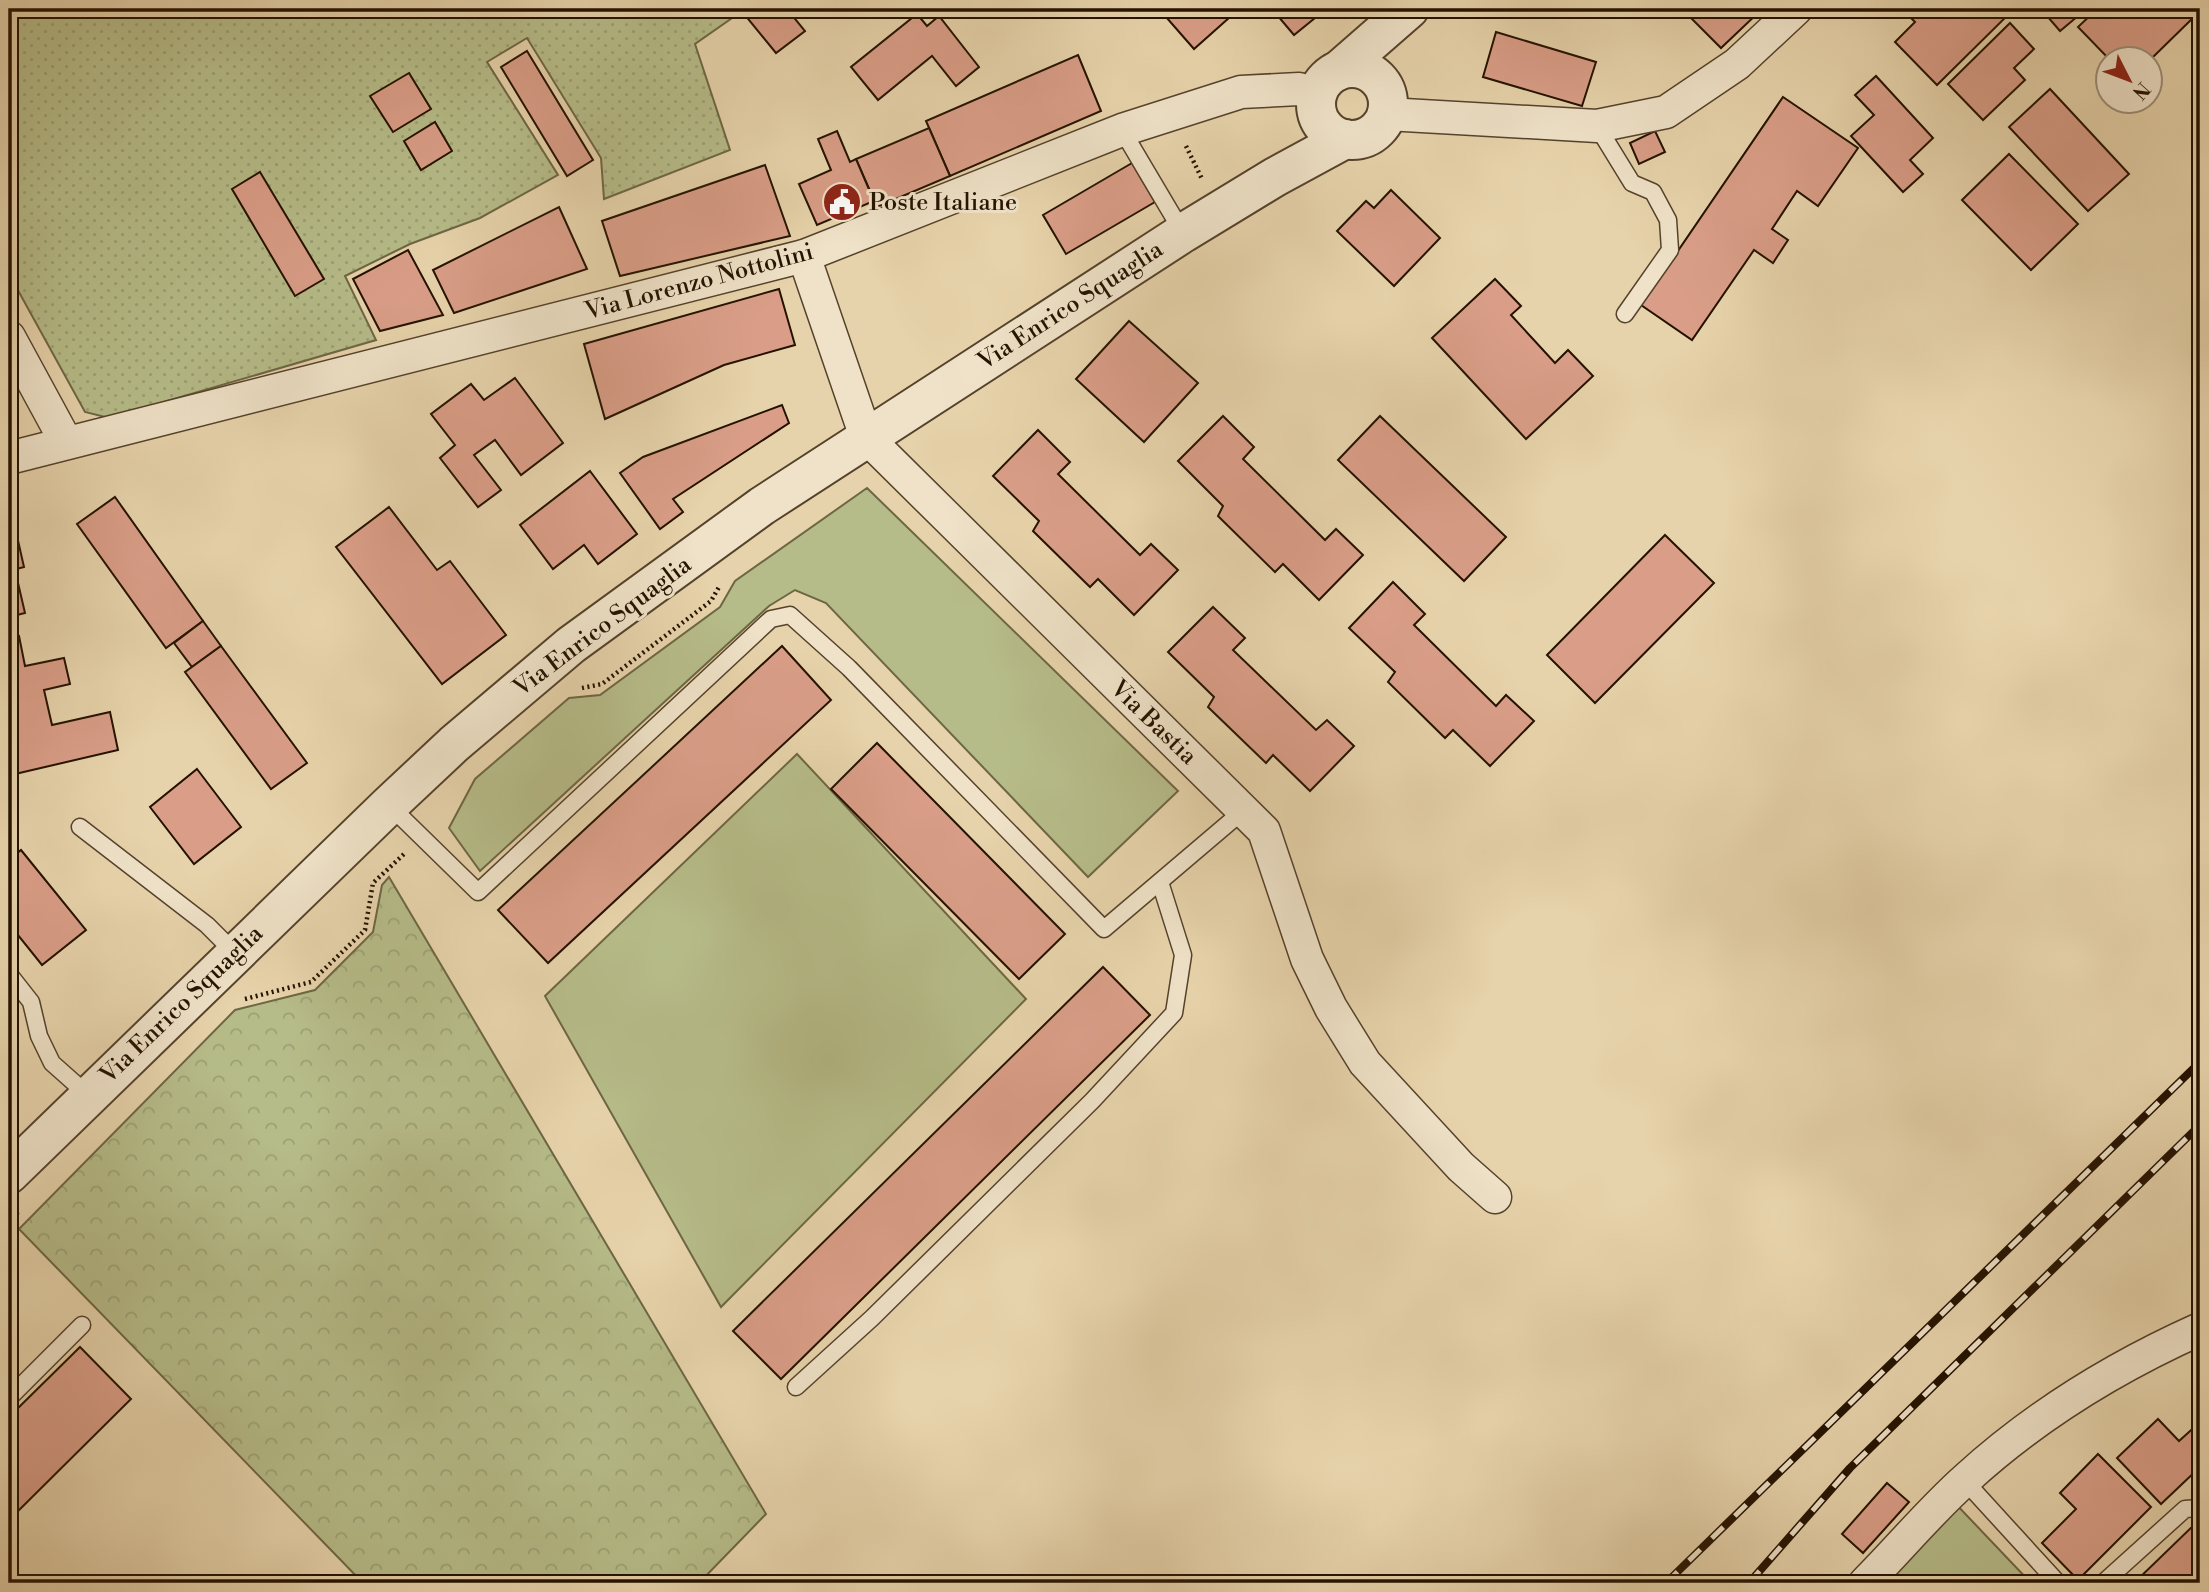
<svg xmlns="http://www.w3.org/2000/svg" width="2209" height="1592" font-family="'Libre Bodoni',serif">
<defs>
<pattern id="forest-crowns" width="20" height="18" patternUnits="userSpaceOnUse" patternTransform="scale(1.75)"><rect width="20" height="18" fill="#b6bc89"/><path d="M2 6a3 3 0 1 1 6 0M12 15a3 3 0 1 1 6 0" fill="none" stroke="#9ca174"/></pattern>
<pattern id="garden-dots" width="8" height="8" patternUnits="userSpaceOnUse" patternTransform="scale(1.75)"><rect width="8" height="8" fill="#b6bc89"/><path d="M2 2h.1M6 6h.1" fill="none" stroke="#9ca174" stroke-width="1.8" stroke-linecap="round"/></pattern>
</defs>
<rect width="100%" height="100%" fill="#e7d3ab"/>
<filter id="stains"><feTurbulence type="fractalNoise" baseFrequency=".00286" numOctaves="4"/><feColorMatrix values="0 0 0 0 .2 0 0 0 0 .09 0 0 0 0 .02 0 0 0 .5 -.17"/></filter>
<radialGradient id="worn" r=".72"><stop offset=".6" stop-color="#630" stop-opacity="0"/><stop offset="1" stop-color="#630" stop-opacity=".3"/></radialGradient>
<g fill="#b6bc89" stroke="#6d6744" stroke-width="2">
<polygon points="867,488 1178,791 1088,877 826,603 795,590 769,606 480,871 449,828 475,779 569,698 600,695 720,607 735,581"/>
<polygon points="797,754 1026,999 721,1307 545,996"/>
<polygon points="1953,1501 2031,1583 1885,1583"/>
</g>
<polygon fill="url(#forest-crowns)" stroke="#6d6744" stroke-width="2" points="389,877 766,1514 699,1583 363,1583 19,1229 235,1010 315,990 373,932 382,885"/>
<polygon fill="url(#garden-dots)" stroke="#6d6744" stroke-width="2" points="9,9 730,9 735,16 695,44 730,150 604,199 601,158 527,38 487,62 558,175 480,218 410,244 345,276 376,340 109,418 85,412 9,274"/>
<g fill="#da9e88" stroke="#241200" stroke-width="2">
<polygon points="740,9 787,9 805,31 776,53"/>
<polygon points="1159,9 1239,9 1194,49"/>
<polygon points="1272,9 1326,9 1294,35"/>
<polygon points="1682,9 1758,9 1760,11 1721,48"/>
<polygon points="1902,9 2009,9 2012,11 1937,85 1895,42 1915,22"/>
<polygon points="2041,9 2082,9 2084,11 2060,31"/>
<polygon points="2097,9 2200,9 2200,11 2150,60 2110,60 2078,27"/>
<polygon points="917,14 927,26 939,16 979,67 956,86 932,56 878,100 851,67"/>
<polygon points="2010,23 2034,49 2014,68 2025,80 1983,120 1948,84"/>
<polygon points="1496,32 1596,62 1582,106 1483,77"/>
<polygon points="527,51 593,160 567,176 501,67"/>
<polygon points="1078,55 1101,111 950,176 926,121"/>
<polygon points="409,73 431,109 393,132 370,96"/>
<polygon points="1876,76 1933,138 1910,160 1923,174 1903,192 1851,136 1874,115 1855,95"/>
<polygon points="2050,89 2129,174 2088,211 2009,127"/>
<polygon points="1783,97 1858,148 1818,206 1797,191 1772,229 1788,240 1773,263 1754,250 1692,340 1641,305"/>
<polygon points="435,122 452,151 421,170 404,141"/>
<polygon points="929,128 950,176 877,207 856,159"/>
<polygon points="837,131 850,162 856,159 874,201 817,225 799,184 831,170 818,139"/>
<polygon points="1655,131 1665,152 1639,164 1630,143"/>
<polygon points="2009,154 2078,224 2031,270 1962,200"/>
<polygon points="1132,163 1155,202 1066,254 1043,215"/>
<polygon points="765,165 790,236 620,276 602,221"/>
<polygon points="260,172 324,279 295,296 232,189"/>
<polygon points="1391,190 1440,238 1394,286 1337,231 1366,201 1374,208"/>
<polygon points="559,207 587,269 454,313 433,270"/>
<polygon points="408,250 443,315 380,331 353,279"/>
<polygon points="1495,279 1521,306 1511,315 1555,363 1568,350 1593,376 1526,439 1432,338"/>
<polygon points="779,289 795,345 724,365 605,419 584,344"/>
<polygon points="1129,321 1198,383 1144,442 1076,379"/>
<polygon points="515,378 563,443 521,475 495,440 474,455 501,490 478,507 440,458 455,445 431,414 471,384 484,400"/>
<polygon points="782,405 789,423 673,499 683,512 660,529 620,473 643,457"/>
<polygon points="1223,416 1254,447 1243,459 1325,540 1336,529 1363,555 1319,600 1283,564 1275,572 1218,516 1223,506 1178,461"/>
<polygon points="1380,416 1506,537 1464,581 1338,460"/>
<polygon points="1038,430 1070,462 1058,474 1140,555 1151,544 1178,570 1134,615 1098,579 1090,587 1033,531 1039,521 993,476"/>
<polygon points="590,471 637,534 598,564 584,545 553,569 520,525"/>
<polygon points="115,497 203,621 166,648 77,524"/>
<polygon points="389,507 437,570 450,561 506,635 442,684 336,547"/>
<polygon points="12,514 24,567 9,571 9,515"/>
<polygon points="1665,535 1714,583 1595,703 1547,655"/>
<polygon points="15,570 25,613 9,617 9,572"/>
<polygon points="1393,582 1425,614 1414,625 1496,706 1506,695 1534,721 1490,766 1453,730 1445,738 1388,682 1395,672 1349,628"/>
<polygon points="1213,607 1245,638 1233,650 1316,730 1327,720 1354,746 1310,791 1273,755 1266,763 1208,707 1214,697 1168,652"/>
<polygon points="203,621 221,646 192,667 174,643"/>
<polygon points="19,636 25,666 64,658 70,684 44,690 52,725 110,712 118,750 15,774 9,748 9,638"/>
<polygon points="221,646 307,763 271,789 185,672"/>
<polygon points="782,646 831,700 548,963 498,910"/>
<polygon points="877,743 1065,934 1019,979 831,789"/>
<polygon points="197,769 241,827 194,864 150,807"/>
<polygon points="21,850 86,930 42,965 9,924 9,860"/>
<polygon points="1103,967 1150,1015 781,1379 733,1331"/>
<polygon points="80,1347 131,1399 9,1520 9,1417"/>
<polygon points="2158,1419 2179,1441 2200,1422 2200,1467 2161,1504 2117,1458"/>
<polygon points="2098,1454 2151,1507 2078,1580 2042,1543 2076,1509 2060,1493"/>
<polygon points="1887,1483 1909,1502 1863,1553 1842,1534"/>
<polygon points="2197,1522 2200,1525 2200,1583 2134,1583"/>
</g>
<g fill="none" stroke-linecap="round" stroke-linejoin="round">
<defs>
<g id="service">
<polyline points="1597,126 1632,183 1653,192 1668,220 1670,250 1625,314"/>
<polyline points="1122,130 1183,233"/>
<polyline points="389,805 478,892 771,619 790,615 849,668 1104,929 1244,810"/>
<polyline points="80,827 207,925 234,952"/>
<polyline points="9,974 31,1002 39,1036 52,1063 88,1095"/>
<polyline points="796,1387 872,1318 1092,1101 1174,1013 1183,955 1160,882"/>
<polyline points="9,1398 82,1325"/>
<polyline points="1964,1480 2058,1583"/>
<polyline points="2103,1583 2185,1509 2200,1508"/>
</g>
<g id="minor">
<polyline points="1387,114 1597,126 1666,112 1737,64 1796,9"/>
<polyline points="804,256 866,437 1264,831 1307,959 1331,1008 1365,1063 1461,1167 1495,1197"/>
<polyline points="9,337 66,442"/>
<polyline points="9,458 804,256 1122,130 1241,92 1299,89 1318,96"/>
<path d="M1865 1583C1899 1549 1930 1511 1966 1479 2035 1416 2115 1367 2200 1329"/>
</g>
<g id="tertiary">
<circle cx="1352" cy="104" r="36"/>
<polyline points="1338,71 1409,9"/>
<polyline points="9,1174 389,805 454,744 571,645 762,506 1183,233 1275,177 1345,139"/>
</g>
</defs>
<use href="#service" stroke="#55422b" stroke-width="19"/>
<use href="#minor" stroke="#55422b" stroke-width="35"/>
<use href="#tertiary" stroke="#55422b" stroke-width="42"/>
<g stroke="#241200" stroke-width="4.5" stroke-dasharray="2 3.5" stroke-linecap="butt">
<polyline points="1186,146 1202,179"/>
<polyline points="582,688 602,684 711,601 719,587"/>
<polyline points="245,999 311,982 365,930 373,883 404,854"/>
<polyline points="9,1221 18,1212"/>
</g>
<use href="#service" stroke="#efe2c8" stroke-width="16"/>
<use href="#minor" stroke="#efe2c8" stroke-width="32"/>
<use href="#tertiary" stroke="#efe2c8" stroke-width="38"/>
<defs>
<g id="rail">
<polyline points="1666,1583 2200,1062"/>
<polyline points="1749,1583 1850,1468 2200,1125"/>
</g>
</defs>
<use href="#rail" stroke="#241200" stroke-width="8"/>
<use href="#rail" stroke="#efe2c8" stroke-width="5" stroke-dasharray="16" stroke-linecap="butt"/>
</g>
<defs>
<symbol id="civic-disc" viewBox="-11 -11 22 22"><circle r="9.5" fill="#8f2418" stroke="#efe2c8"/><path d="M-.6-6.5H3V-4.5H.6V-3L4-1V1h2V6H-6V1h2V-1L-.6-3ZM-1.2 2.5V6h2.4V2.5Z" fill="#fff"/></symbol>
</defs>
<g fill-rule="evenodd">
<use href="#civic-disc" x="820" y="180" width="44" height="44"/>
</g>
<g text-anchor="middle" stroke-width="6" stroke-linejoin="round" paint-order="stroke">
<g font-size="24" fill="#241200" stroke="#efe2c8" text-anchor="start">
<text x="869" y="210">Poste Italiane</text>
</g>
<g font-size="24" fill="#241200" stroke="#efe2c8">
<text transform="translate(699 281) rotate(-15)" y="8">Via Lorenzo Nottolini</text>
<text transform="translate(1070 305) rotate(-33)" y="8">Via Enrico Squaglia</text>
<text transform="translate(602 626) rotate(-37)" y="8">Via Enrico Squaglia</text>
<text transform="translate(1154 722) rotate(44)" y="8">Via Bastia</text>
<text transform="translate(181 1004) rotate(-44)" y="8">Via Enrico Squaglia</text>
</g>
</g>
<rect width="2209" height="1592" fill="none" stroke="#e7d3ab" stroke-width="35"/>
<rect x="10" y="10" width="2188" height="1571" fill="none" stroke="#241200" stroke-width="3.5"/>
<rect x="18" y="18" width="2174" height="1557" fill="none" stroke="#241200" stroke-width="2"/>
<g transform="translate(2129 80) rotate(132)"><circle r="33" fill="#efe2c8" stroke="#9e8f78" stroke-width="2"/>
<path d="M0-5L12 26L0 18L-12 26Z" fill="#8f2418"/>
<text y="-10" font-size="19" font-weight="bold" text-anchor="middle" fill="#241200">N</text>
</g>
<rect width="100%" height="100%" filter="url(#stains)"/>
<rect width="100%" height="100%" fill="url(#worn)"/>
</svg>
